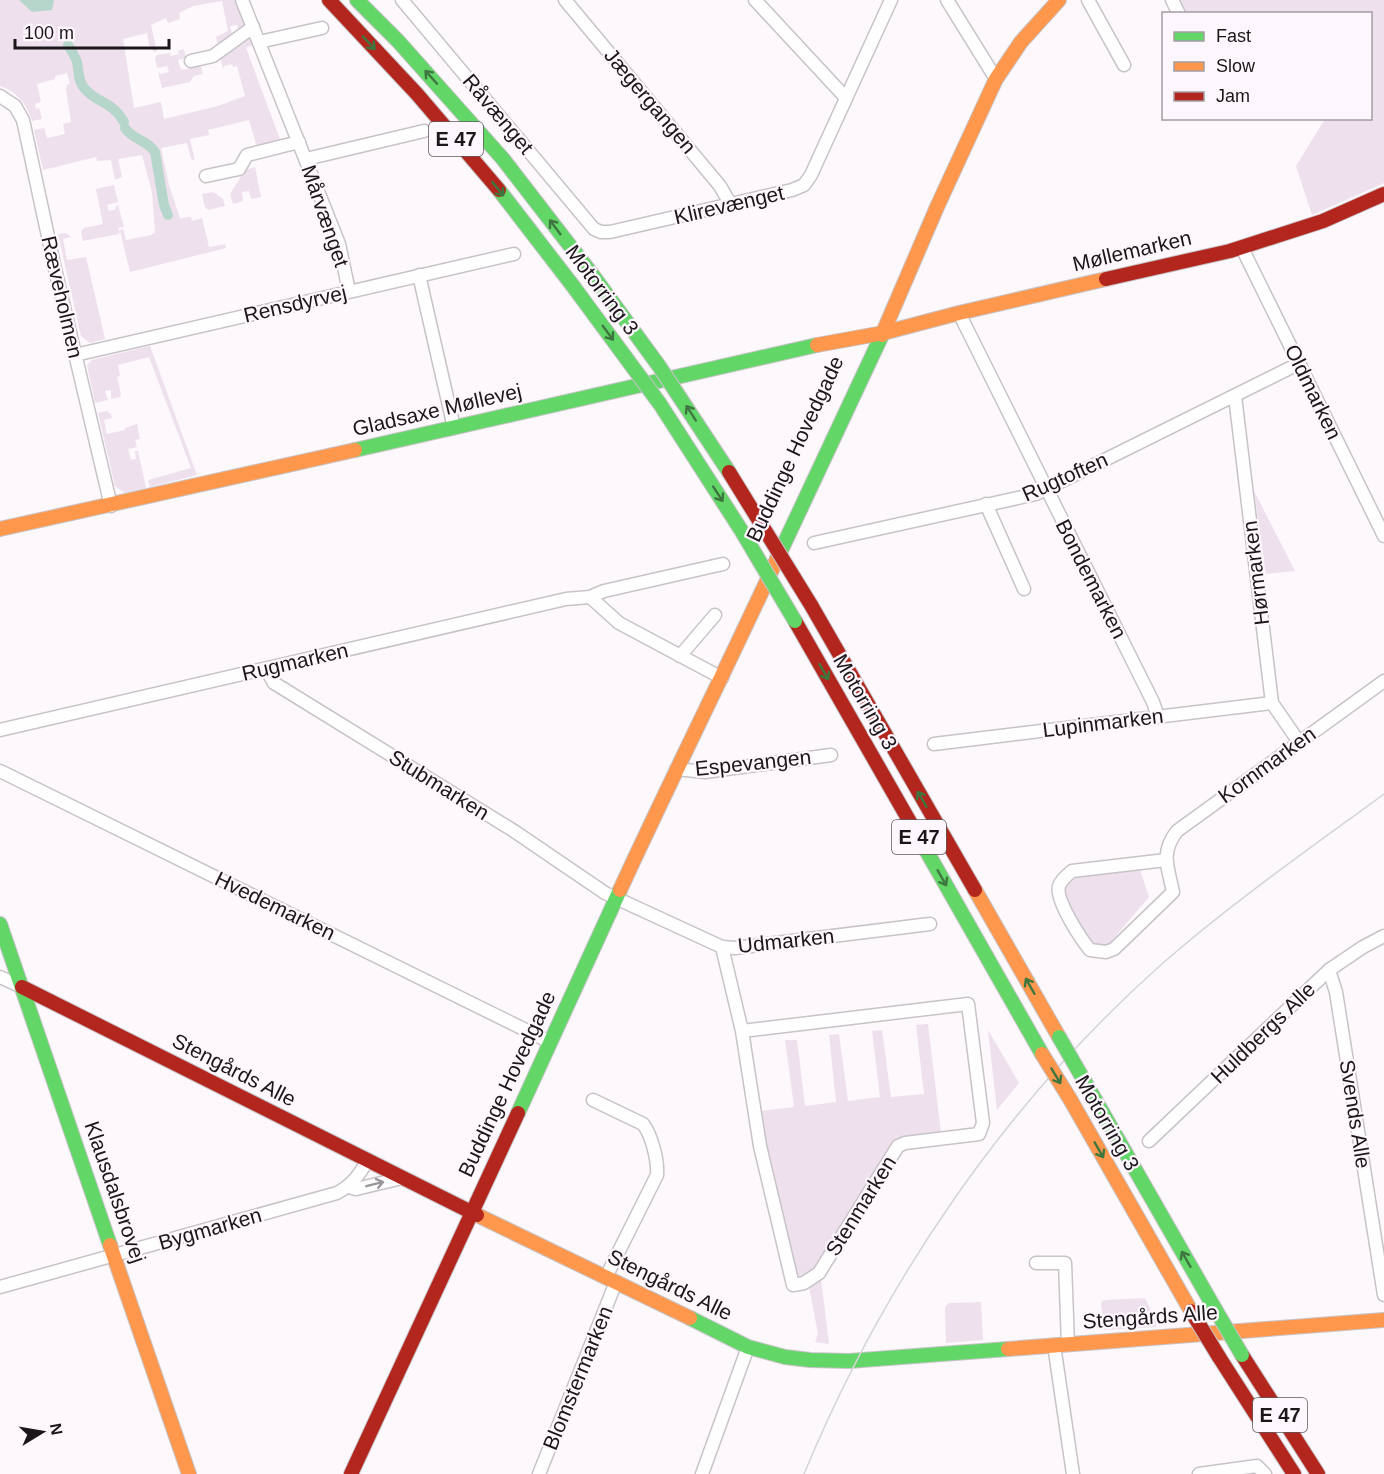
<svg xmlns="http://www.w3.org/2000/svg" width="1384" height="1474" font-family="Arial,sans-serif">
<rect width="100%" height="100%" fill="#fcf8fc"/>
<g fill="#eee0ec">
<path d="M0 0H236L246 22 244 28 239 31 237 25 230 26 232 36 218 47 216 37 228 31 222 1 193 6 179 13 180 19 168 23 166 18 151 25 157 51 155 52 150 48 147 33 123 39 134 108 161 102 164 119 218 106 245 96 237 66 233 67 232 64 224 66 223 69 220 56 248 36 252 38 250 39 252 45 246 48 281 142 257 147 249 120 208 130 209 135 190 139 195 161 191 159 187 143 161 148 169 185 180 218 191 217 192 221 202 218 209 247 225 244 226 248 130 272 120 231 119 234 83 241 81 231 84 228 103 224 96 189 114 185 118 202 107 205 109 211 116 209V206L118 205 124 227 118 228 119 231 123 229 126 240 151 235 155 232 152 192 142 155 118 159 122 177 115 180 111 160 97 161 96 157 43 170 34 130 44 128 47 138 65 134 63 124 71 122 66 90 67 85 70 84 67 73 55 76V79L37 84 41 102 35 104 36 109 39 108 42 119 32 121C28 105 16 91 0 86Z"/>
<polygon points="1178,0 1384,0 1384,183 1312,215 1296,166 1325,119 1370,118 1370,14 1185,13"/>
<polygon points="184,49 186,58 178,60 181,70 201,66 203,74 194,76 190,82 162,88 158,72 161,74 169,72 167,66 157,68 155,58 157,55 170,53 171,56 179,54 178,51"/>
<polygon points="255,167 261,197 251,199 249,191 242,192 243,201 233,204 230,194 245,170"/>
<polygon points="213,192 223,199 225,206 208,210 205,207 202,194"/>
<polygon points="66,233 71,237 63,239 67,260 86,257 105,339 90,343 81,336 58,234"/>
<polygon points="150,346 197,475 150,487 148,480 191,468 149,357 118,365 120,376 117,377 121,394 120,397 111,399 111,390 105,391 108,400 95,403 87,365 92,360"/>
<polygon points="107,411 111,414 112,418 104,420 107,434 125,430 125,428 137,424 140,439 135,440 137,447 128,449 131,460 136,459 135,451 138,451 146,488 125,493 115,486 98,413"/>
<polygon points="1254,491 1295,571 1266,574"/>
<polygon points="1139,867 1149,897 1108,945 1092,946 1069,911 1062,889 1069,879 1104,871"/>
<polygon points="928,1024 941,1133 895,1140 816,1270 803,1278 796,1274 770,1168 760,1111 794,1107 785,1040 797,1040 805,1106 836,1102 829,1035 839,1034 848,1101 880,1097 872,1031 882,1030 891,1097 924,1094 916,1025"/>
<polygon points="988,1030 1019,1083 997,1110"/>
<polygon points="821,1279 829,1344 815,1342 818,1334 809,1286"/>
<polygon points="1145,1298 1156,1321 1156,1327 1104,1330 1101,1302 1105,1300"/>
<polygon points="981,1302 983,1340 946,1343 945,1307 949,1303"/>
</g>
<polygon fill="#b7d6cb" points="19,0 54,0 52,10 32,12"/>
<g fill="none" stroke-linecap="round" stroke-linejoin="round">
<g stroke="#b7d6cb" stroke-width="10">
<path d="M68 45C71 50 75 56 77 62 79 71 78 82 85 89 98 104 111 100 124 122"/>
<path d="M125 128C133 140 146 139 155 152L164 205 168 215"/>
</g>
<defs>
<g id="street">
<polyline points="242,0 339,244 349,291"/>
<polyline points="402,0 594,229 601,232 610,232 792,190 804,185 811,175 891,0"/>
<polyline points="565,0 720,186 731,205"/>
<polyline points="755,0 846,98"/>
<polyline points="947,0 996,79"/>
<polyline points="1088,0 1124,65"/>
<polyline points="1172,0 1179,14"/>
<polyline points="259,42 322,28"/>
<polyline points="191,61 213,56 253,27"/>
<polyline points="0,96 15,106 23,120 55,269 111,506"/>
<polyline points="306,159 424,131"/>
<polyline points="206,176 239,169 247,155 299,142"/>
<polyline points="1242,248 1384,536"/>
<polyline points="419,275 454,428"/>
<polyline points="959,313 1153,702 1158,717"/>
<polyline points="75,355 514,254"/>
<polyline points="1235,396 1272,703 1299,742"/>
<polyline points="986,504 1024,589"/>
<polyline points="814,543 1036,494 1300,363"/>
<polyline points="590,597 619,623 722,678"/>
<polyline points="680,656 715,615"/>
<polyline points="266,669 274,683 514,831 605,893 722,947 735,948 930,924"/>
<polyline points="0,730 566,599 590,597 604,591 723,564"/>
<polyline points="934,744 1272,703"/>
<polyline points="676,769 705,772 831,755"/>
<polyline points="0,771 550,1042"/>
<path d="M1166 860 1072 871C1067 875 1061 880 1059 886 1055 900 1081 939 1090 950L1106 952 1114 949 1173 892C1168 867 1160 853 1177 831L1384 681"/>
<polyline points="722,947 742,1031 760,1146 793,1285 804,1283 819,1273 898,1146 905,1143 979,1134 983,1123 968,1004 742,1031"/>
<polyline points="1329,970 1336,992 1384,1295"/>
<polyline points="0,977 22,987"/>
<path d="M593 1100 643 1124C652 1136 658 1160 657 1175L606 1277"/>
<polyline points="1149,1141 1329,970 1363,947 1384,936"/>
<polyline points="349,1187 356,1189 402,1178"/>
<polyline points="1036,1263 1065,1263 1068,1344"/>
<path d="M0 1287 337 1193C352 1185 359 1175 368 1160"/>
<polyline points="1054,1345 1073,1474"/>
<polyline points="539,1474 616,1282"/>
<polyline points="702,1474 748,1347"/>
<polyline points="1199,1474 1257,1466 1265,1474"/>
</g>
<g id="fast">
<polyline points="357,0 398,41 503,159 591,273"/>
<polyline points="499,190 573,286"/>
<polyline points="355,450 817,345"/>
<polyline points="777,559 882,335"/>
<polyline points="914,829 1042,1054"/>
<polyline points="0,924 110,1245"/>
<polyline points="1085,1082 1215,1309"/>
<polyline points="518,1113 620,890"/>
<polyline points="690,1318 748,1347 785,1357 810,1360 849,1361 1008,1349"/>
</g>
<g id="slow">
<polyline points="882,335 937,207 996,79 1021,42 1059,0"/>
<polyline points="817,345 883,333 959,313 1106,279"/>
<polyline points="0,529 355,450"/>
<path d="M620 890C671 779 726 670 777 559"/>
<polyline points="975,890 1059,1037"/>
<polyline points="1070,1099 1191,1311"/>
<polyline points="477,1215 690,1318"/>
<polyline points="110,1245 189,1474"/>
<polyline points="1008,1349 1384,1320"/>
</g>
<g id="jam">
<polyline points="329,0 417,94 499,190"/>
<polyline points="1106,279 1230,251 1323,221 1384,194"/>
<polyline points="811,605 975,890"/>
<polyline points="795,621 914,829"/>
<polyline points="22,987 477,1215"/>
<polyline points="1242,1355 1318,1474"/>
<polyline points="1219,1357 1294,1474"/>
<polyline points="351,1474 518,1113"/>
</g>
</defs>
<use href="#street" stroke="#c7c3c7" stroke-width="15"/>
<use href="#fast" stroke="#c7c3c7" stroke-width="16"/>
<use href="#slow" stroke="#c7c3c7" stroke-width="16"/>
<use href="#jam" stroke="#c7c3c7" stroke-width="16"/>
<use href="#street" stroke="#fffeff" stroke-width="12"/>
<use href="#fast" stroke="#63d668" stroke-width="14"/>
<use href="#slow" stroke="#ff974d" stroke-width="14"/>
<use href="#jam" stroke="#b3261e" stroke-width="14"/>
<path stroke="#d6d5d6" stroke-width="1.5" d="M804 1474C884 1281 1006 1102 1163 963 1233 902 1309 849 1384 794"/>
<defs>
<g id="fast-bridge">
<polyline points="591,273 659,366 729,472"/>
<polyline points="573,286 660,404 741,530 795,621"/>
<polyline points="1059,1037 1085,1082"/>
<polyline points="1215,1309 1242,1355"/>
</g>
<polyline id="slow-bridge" points="1042,1054 1070,1099"/>
<g id="jam-bridge">
<polyline points="729,472 811,605"/>
<polyline points="1191,1311 1219,1357"/>
</g>
</defs>
<use href="#fast-bridge" stroke="#c7c3c7" stroke-width="16" stroke-linecap="butt"/>
<use href="#slow-bridge" stroke="#c7c3c7" stroke-width="16" stroke-linecap="butt"/>
<use href="#jam-bridge" stroke="#c7c3c7" stroke-width="16" stroke-linecap="butt"/>
<use href="#fast-bridge" stroke="#63d668" stroke-width="14"/>
<use href="#slow-bridge" stroke="#ff974d" stroke-width="14"/>
<use href="#jam-bridge" stroke="#b3261e" stroke-width="14"/>
</g>
<defs><path id="oneway-shaft" d="M-6 0H5M1.5-3L5.5 0L1.5 3" fill="none" stroke-width="1.6" stroke-linecap="round" stroke-linejoin="round" transform="scale(1.5)"/></defs>
<g stroke="#3e7640">
<use href="#oneway-shaft" transform="translate(369 43) rotate(47)"/>
<use href="#oneway-shaft" transform="translate(431 77) rotate(-132)"/>
<use href="#oneway-shaft" transform="translate(498 189) rotate(51)"/>
<use href="#oneway-shaft" transform="translate(555 227) rotate(-127)"/>
<use href="#oneway-shaft" transform="translate(608 333) rotate(54)"/>
<use href="#oneway-shaft" transform="translate(691 413) rotate(-123)"/>
<use href="#oneway-shaft" transform="translate(718 494) rotate(57)"/>
<use href="#oneway-shaft" transform="translate(824 672) rotate(60)"/>
<use href="#oneway-shaft" transform="translate(922 799) rotate(-120)"/>
<use href="#oneway-shaft" transform="translate(942 878) rotate(60)"/>
<use href="#oneway-shaft" transform="translate(1030 986) rotate(-120)"/>
<use href="#oneway-shaft" transform="translate(1056 1076) rotate(59)"/>
<use href="#oneway-shaft" transform="translate(1099 1150) rotate(60)"/>
<use href="#oneway-shaft" transform="translate(1186 1259) rotate(-120)"/>
</g>
<use stroke="#989698" href="#oneway-shaft" transform="translate(375 1184) rotate(-14)"/>
<g text-anchor="middle" stroke-width="4.5" stroke-linejoin="round" paint-order="stroke">
<g fill="#fef6fd" stroke="#5e595d" stroke-width="1.5">
<rect x="429" y="122" width="54" height="34" rx="4.5"/>
<rect x="892" y="820" width="54" height="34" rx="4.5"/>
<rect x="1253" y="1398" width="54" height="34" rx="4.5"/>
</g>
<g font-size="20" font-weight="bold" fill="#1a1619">
<text x="456" y="146">E 47</text>
<text x="919" y="844">E 47</text>
<text x="1280" y="1422">E 47</text>
</g>
<g font-size="21" fill="#1a1619" stroke="#fef6fd">
<text transform="translate(650 101) rotate(50)" y="7">Jægergangen</text>
<text transform="translate(498 114) rotate(50)" y="7">Råvænget</text>
<text transform="translate(729 205) rotate(-13)" y="7">Klirevænget</text>
<text transform="translate(325 216) rotate(71)" y="7">Mårvænget</text>
<text transform="translate(1132 251) rotate(-13)" y="7">Møllemarken</text>
<text transform="translate(602 290) rotate(53)" y="7">Motorring 3</text>
<text transform="translate(62 297) rotate(77)" y="7">Ræveholmen</text>
<text transform="translate(295 304) rotate(-13)" y="7">Rensdyrvej</text>
<text transform="translate(1313 392) rotate(64)" y="7">Oldmarken</text>
<text transform="translate(437 410) rotate(-13)" y="7">Gladsaxe Møllevej</text>
<text transform="translate(795 449) rotate(-65)" y="7">Buddinge Hovedgade</text>
<text transform="translate(1065 477) rotate(-24)" y="7">Rugtoften</text>
<text transform="translate(1256 573) rotate(-97)" y="7">Hørmarken</text>
<text transform="translate(1091 579) rotate(63)" y="7">Bondemarken</text>
<text transform="translate(295 662) rotate(-13)" y="7">Rugmarken</text>
<text transform="translate(865 702) rotate(60)" y="7">Motorring 3</text>
<text transform="translate(1103 723) rotate(-7)" y="7">Lupinmarken</text>
<text transform="translate(753 763) rotate(-6)" y="7">Espevangen</text>
<text transform="translate(1267 765) rotate(-36)" y="7">Kornmarken</text>
<text transform="translate(439 785) rotate(32)" y="7">Stubmarken</text>
<text transform="translate(275 906) rotate(26)" y="7">Hvedemarken</text>
<text transform="translate(786 941) rotate(-6)" y="7">Udmarken</text>
<text transform="translate(1263 1033) rotate(-44)" y="7">Huldbergs Alle</text>
<text transform="translate(234 1070) rotate(27)" y="7">Stengårds Alle</text>
<text transform="translate(507 1084) rotate(-65)" y="7">Buddinge Hovedgade</text>
<text transform="translate(1355 1114) rotate(81)" y="7">Svends Alle</text>
<text transform="translate(1107 1123) rotate(60)" y="7">Motorring 3</text>
<text transform="translate(115 1192) rotate(71)" y="7">Klausdalsbrovej</text>
<text transform="translate(861 1206) rotate(-58)" y="7">Stenmarken</text>
<text transform="translate(210 1229) rotate(-16)" y="7">Bygmarken</text>
<text transform="translate(670 1285) rotate(26)" y="7">Stengårds Alle</text>
<text transform="translate(1150 1317) rotate(-4)" y="7">Stengårds Alle</text>
<text transform="translate(578 1378) rotate(-68)" y="7">Blomstermarken</text>
</g>
</g>
<rect x="1162" y="12" width="210" height="108" fill="#fef6fd" stroke="#a39ca2" stroke-width="1.5"/>
<rect x="1174" y="32" width="30" height="9" fill="#63d668" stroke="#a39ca2" stroke-width="1.5"/>
<text x="1216" y="42" font-size="18" fill="#1a1619">Fast</text>
<rect x="1174" y="62" width="30" height="9" fill="#ff974d" stroke="#a39ca2" stroke-width="1.5"/>
<text x="1216" y="72" font-size="18" fill="#1a1619">Slow</text>
<rect x="1174" y="92" width="30" height="9" fill="#b3261e" stroke="#a39ca2" stroke-width="1.5"/>
<text x="1216" y="102" font-size="18" fill="#1a1619">Jam</text>
<g transform="translate(42 1432) rotate(79)" stroke="#fef6fd" stroke-width="4.5" paint-order="stroke">
<path d="M0-4.5L10 22L0 15L-10 22Z" fill="#1a1619"/>
<text y="-9" font-size="16" font-weight="bold" text-anchor="middle" fill="#1a1619">N</text>
</g>
<path d="M15 39v9h154v-9" fill="none" stroke="#1a1619" stroke-width="3"/>
<text x="24" y="39" font-size="18" fill="#1a1619" stroke="#fef6fd" stroke-width="4.5" paint-order="stroke">100 m</text>
</svg>
